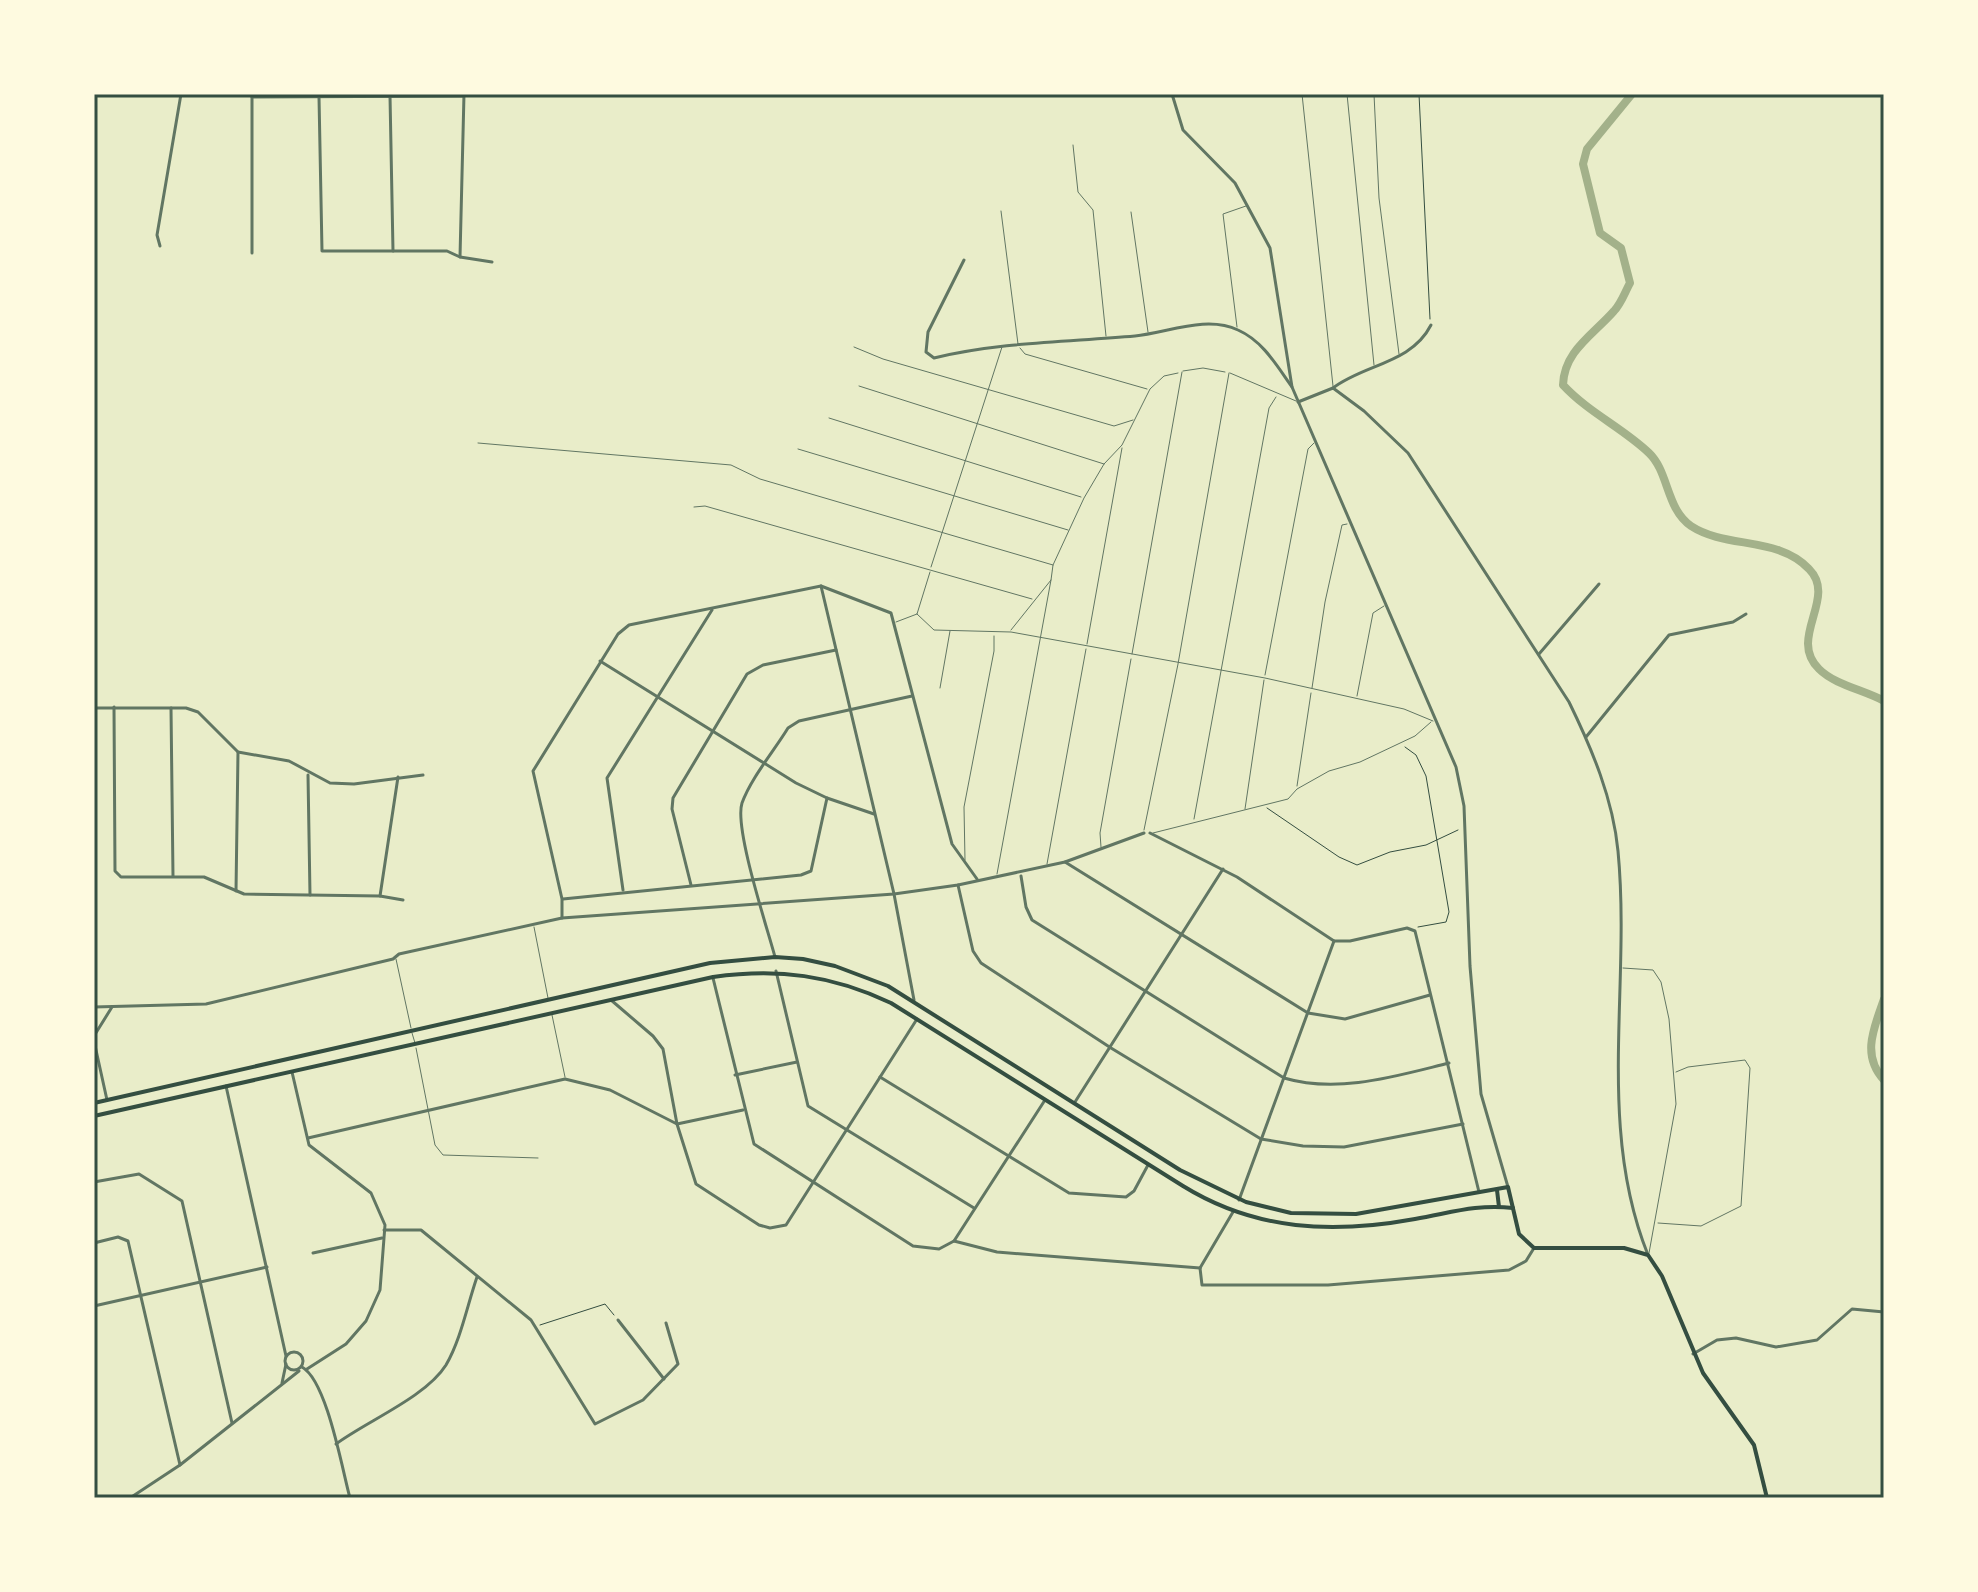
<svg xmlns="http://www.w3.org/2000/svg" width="1978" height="1592" font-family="'Noto Sans',sans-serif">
<rect width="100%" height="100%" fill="#e9edc9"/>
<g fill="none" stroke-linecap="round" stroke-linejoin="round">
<g stroke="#a3b18a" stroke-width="8">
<path d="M1632 94 1587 149 1583 164 1600 233 1621 248 1630 283C1625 292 1621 304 1614 311 1593 335 1564 351 1563 385 1589 413 1623 428 1649 453 1669 472 1666 509 1691 526 1726 549 1778 536 1809 569 1838 598 1787 638 1819 669 1835 685 1864 690 1884 701"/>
<path d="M1884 999C1874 1028 1861 1055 1884 1080"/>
</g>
<g stroke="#344e41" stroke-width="1">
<polyline points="1419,94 1430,319"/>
<polyline points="1405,747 1416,755 1426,776 1449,912 1446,922 1418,927"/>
<polyline points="1267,808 1339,857 1357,865 1390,852 1426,845 1458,830"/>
<polyline points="540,1325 605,1304 614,1315"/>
</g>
<g stroke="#617663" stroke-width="1">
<polyline points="1302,94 1333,386"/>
<polyline points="1347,94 1374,365"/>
<polyline points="1374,94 1379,198 1399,354"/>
<polyline points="1073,145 1078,192 1093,210 1106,336"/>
<polyline points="1001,211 1018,344"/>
<polyline points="1131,212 1148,332"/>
<polyline points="1237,327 1223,214 1246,206"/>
<polyline points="854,347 883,359 1114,426 1133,420"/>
<polyline points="1020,348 1025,354 1147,389"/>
<polyline points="1183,371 1203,368 1225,372"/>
<polyline points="1230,373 1296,401"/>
<polyline points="859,386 1104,464"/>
<polyline points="829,418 1081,497"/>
<polyline points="478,443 731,465 760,479 1053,565"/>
<polyline points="798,449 1068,530"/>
<polyline points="694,507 705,506 1032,599"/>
<polyline points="931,567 1002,347"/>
<polyline points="917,614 934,630 1011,632 1265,678 1404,709 1433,721"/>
<polyline points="896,622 917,614 930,572"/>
<polyline points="1011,630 1051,580 1053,565 1084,498 1104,464 1122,445 1150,389 1164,376 1178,373"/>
<polyline points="1087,644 1122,448"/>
<polyline points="1132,654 1182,372"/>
<polyline points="1265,675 1308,449 1314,443"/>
<polyline points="940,688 950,631"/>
<polyline points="1312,688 1325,602 1342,525 1347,524"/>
<polyline points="1357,696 1373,613 1384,606"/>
<polyline points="1297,786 1311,693"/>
<polyline points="1245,809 1264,680"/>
<polyline points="1194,819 1269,408 1276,397"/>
<polyline points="1144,830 1178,664 1229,373"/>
<polyline points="1153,833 1288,799 1297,789 1329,771 1360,762 1415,736 1431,722"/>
<polyline points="1101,847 1100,833 1131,659"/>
<polyline points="965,860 964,807 994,651 994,636"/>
<polyline points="1047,864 1086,649"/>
<polyline points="997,874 1051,580"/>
<polyline points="534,927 548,998"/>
<polyline points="396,959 411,1028"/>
<polyline points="1623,968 1653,970 1661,982 1669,1019 1676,1104 1649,1253"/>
<polyline points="552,1015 565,1077"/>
<polyline points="412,1033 415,1043"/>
<polyline points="416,1048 435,1145 443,1155 538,1158"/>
<polyline points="1658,1223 1701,1226 1741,1206 1750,1068 1745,1060 1688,1067 1676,1072"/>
</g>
<g stroke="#617663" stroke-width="3">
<polyline points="252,94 252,253"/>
<polyline points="390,96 393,251"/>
<polyline points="252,97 464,96"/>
<polyline points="319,97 322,251 447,251 460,257 492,262"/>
<polyline points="160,246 157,235 181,94"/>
<polyline points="460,257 464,94"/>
<path d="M964 260 928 332 926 352 934 358C1000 342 1067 342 1135 336 1167 333 1206 315 1238 330 1263 341 1277 366 1292 387"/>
<path d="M1333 388C1364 364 1411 364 1431 325"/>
<path d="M1298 402 1333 388 1364 411 1408 453 1569 702C1592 749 1613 799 1618 851 1631 987 1596 1126 1648 1255"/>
<polyline points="821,586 894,894 914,1000"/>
<polyline points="1539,654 1599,584"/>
<polyline points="600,661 796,783 827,798 874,814"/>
<polyline points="114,707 115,871 121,877 204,877 244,894 380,896 403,900"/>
<polyline points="94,708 186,708 198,712 238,752 289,761 330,783 354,784 423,775"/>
<polyline points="171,708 173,876"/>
<polyline points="1586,737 1669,635 1733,622 1746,614"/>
<polyline points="308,775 310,895"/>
<polyline points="1150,833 1237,877 1334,941 1350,941 1407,928 1415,931 1479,1192"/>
<polyline points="1065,862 1308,1013 1345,1019 1430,995"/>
<path d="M1021 876 1026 907 1032 920 1284 1078C1338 1094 1396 1076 1449 1063"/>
<polyline points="691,885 672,809 673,798 747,674 763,665 836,650"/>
<polyline points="958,885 973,951 981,963 1111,1048 1261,1139 1303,1146 1344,1147 1463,1124"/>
<polyline points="623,890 607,778 712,610"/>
<polyline points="236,891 238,752"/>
<polyline points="380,896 398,777"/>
<polyline points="563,899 801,875 811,871 827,798"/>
<polyline points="562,918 562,899 533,771 618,634 629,625 821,586 891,613 952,844 977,879"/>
<path d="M775 957C767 927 734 828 742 803 751 778 774 751 788 728L799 721 912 696"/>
<polyline points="776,971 808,1106 974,1208"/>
<polyline points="713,978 754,1144 913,1246 939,1249 954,1241 997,1252 1200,1268"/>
<polyline points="611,1000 653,1036 663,1049 677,1124 696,1184 759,1225 770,1228 786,1225 917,1019"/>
<polyline points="94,1007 206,1004 393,959 399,954 562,918 894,894 958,885 1065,862 1144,833"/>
<polyline points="94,1036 112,1007"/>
<polyline points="94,1041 107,1100"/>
<polyline points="292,1072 309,1145 371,1193 385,1225 380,1290 366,1321 346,1344 307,1369"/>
<polyline points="735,1075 797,1062"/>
<polyline points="880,1077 1069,1193 1126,1197 1134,1191 1148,1165"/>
<polyline points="226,1086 286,1356"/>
<polyline points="1075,1102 1223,869"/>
<polyline points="308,1138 565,1079 610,1090 677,1124 743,1110"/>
<polyline points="94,1182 139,1174 182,1201 232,1423"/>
<polyline points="1239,1200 1334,941"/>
<polyline points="384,1230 421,1230 531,1320 595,1424 643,1400 678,1364 666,1323"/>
<polyline points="954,1241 1045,1100"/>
<polyline points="94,1243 118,1237 128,1241 180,1465"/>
<polyline points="313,1253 382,1238"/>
<polyline points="1200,1268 1202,1285 1328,1285 1509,1270 1526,1261 1534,1248"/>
<polyline points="1200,1268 1233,1212"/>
<polyline points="94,1306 267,1267"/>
<polyline points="618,1320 664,1379"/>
<circle cx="294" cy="1361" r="9"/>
<polyline points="1693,1354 1717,1340 1736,1338 1776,1347 1817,1340 1852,1309 1884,1312"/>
<polyline points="282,1383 286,1364"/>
<path d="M336 1444C367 1421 426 1397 446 1365 461 1339 467 1306 477 1277"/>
</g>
<g stroke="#617663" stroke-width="3">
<polyline points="1172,94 1183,130 1235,183 1270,248 1292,387 1456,767 1464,806 1470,966 1481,1094 1508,1187"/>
<path d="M302 1367C327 1381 342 1469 350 1498"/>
<polyline points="130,1498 180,1465 299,1371"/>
</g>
<g stroke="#344e41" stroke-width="4">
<polyline points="94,1103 710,963 775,957 803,959 835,966 888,986 1180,1170 1246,1202 1291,1213 1356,1214 1508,1187 1519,1234 1534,1248 1624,1248 1648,1255 1662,1276 1703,1373 1754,1445 1767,1498"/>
<path d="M94 1116 713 977C778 968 832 975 891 1003L1183 1186C1256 1231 1333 1234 1415 1219 1451 1213 1475 1204 1513 1208"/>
<polyline points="1497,1190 1499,1207"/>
</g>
</g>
<rect width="1978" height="1592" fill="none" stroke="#fefae0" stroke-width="192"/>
<rect x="96" y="96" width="1786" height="1400" fill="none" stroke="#344e41" stroke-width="3"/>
</svg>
